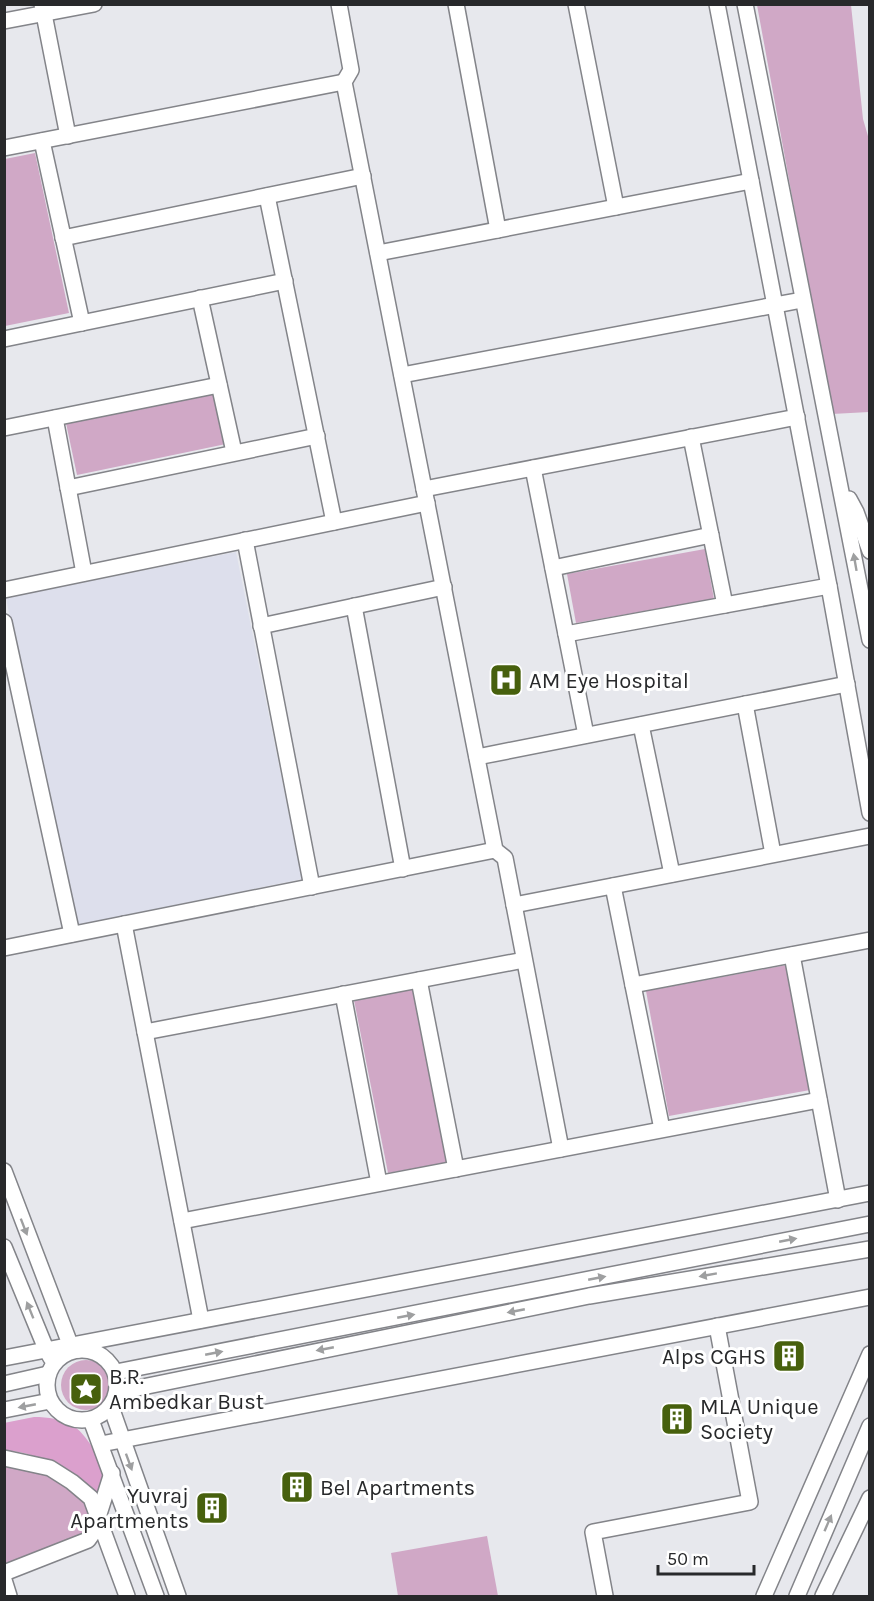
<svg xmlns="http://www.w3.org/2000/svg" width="874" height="1601" font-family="Karla,sans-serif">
<rect width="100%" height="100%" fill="#e7e8ed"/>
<polygon fill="#dddfec" points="236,552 302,879 72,926 6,598"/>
<g fill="#d0a8c6">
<polygon points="757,5 851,5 863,119 870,143 869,412 832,414"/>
<polygon points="35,153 69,313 5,326 5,159"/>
<polygon points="215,392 226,444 77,475 66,423"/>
<polygon points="705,549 714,599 576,623 567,574"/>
<polygon points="787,965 810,1090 669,1116 646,991"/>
<polygon points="416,988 449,1162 388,1173 354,1000"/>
<circle cx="86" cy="1385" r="25"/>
<path d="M5 1466C16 1466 30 1468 41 1472 66 1479 108 1512 78 1538 69 1546 19 1562 5 1567Z"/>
<polygon points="487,1536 498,1596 398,1596 391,1553"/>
</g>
<path fill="#dba0cd" d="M34 1417C47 1417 64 1419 75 1427 86 1435 99 1456 103 1470 105 1478 100 1488 96 1496 69 1476 41 1450 5 1451L4 1423Z"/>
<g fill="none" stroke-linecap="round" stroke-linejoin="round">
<defs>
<g id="minor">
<polyline points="42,4 68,136"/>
<polyline points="339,4 351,70 344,82 495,850 505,858 561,1149"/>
<polyline points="456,4 498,230"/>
<polyline points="576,4 616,207"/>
<polyline points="717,4 829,586 870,813"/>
<path d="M745 4C786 216 830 428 870 640"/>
<polyline points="4,21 94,4"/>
<polyline points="42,141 82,323"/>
<polyline points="4,148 344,82"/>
<polyline points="267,196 334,522"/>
<polyline points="63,238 363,176"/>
<polyline points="378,253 751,181"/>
<polyline points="200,298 234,452"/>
<polyline points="4,339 285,281"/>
<polyline points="402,375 802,300"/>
<polyline points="55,418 84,573"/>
<polyline points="4,428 219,385"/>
<polyline points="691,437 725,605"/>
<polyline points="533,468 586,735"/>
<polyline points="68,488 317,436"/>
<polyline points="424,489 797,417"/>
<polyline points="849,499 856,512 870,551"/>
<polyline points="245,540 312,887"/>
<polyline points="553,568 711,535"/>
<polyline points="4,590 427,503"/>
<polyline points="354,606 403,869"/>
<polyline points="4,622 72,934"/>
<polyline points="261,626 444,587"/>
<polyline points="566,634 829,586"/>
<polyline points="745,704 773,854"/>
<polyline points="641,725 672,874"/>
<polyline points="477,757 847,684"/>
<polyline points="613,886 662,1129"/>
<polyline points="514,905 870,836"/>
<polyline points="124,924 201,1320"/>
<polyline points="4,948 495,850"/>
<polyline points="792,955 838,1200"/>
<polyline points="419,980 456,1169"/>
<polyline points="633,985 870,940"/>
<polyline points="343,994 379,1183"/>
<polyline points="145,1032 524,960"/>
<polyline points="4,1171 70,1344 78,1350"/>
<polyline points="182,1221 819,1100"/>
<polyline points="4,1247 46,1349 51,1358"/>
<circle cx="82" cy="1385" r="35"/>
<polyline points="4,1358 870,1193"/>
<polyline points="116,1372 870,1224"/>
<polyline points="4,1384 48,1374"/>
<polyline points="118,1392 589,1296 870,1249"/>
<polyline points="111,1407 178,1596"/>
<polyline points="4,1410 50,1401"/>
<polyline points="91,1420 156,1596"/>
<polyline points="101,1444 870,1297"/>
<polyline points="4,1458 50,1468 72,1482 91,1498 127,1596"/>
<polyline points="4,1573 88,1540 93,1533 112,1473"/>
<polyline points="4,1580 9,1596"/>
<polyline points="605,1596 593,1532 750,1502 717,1326"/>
<polyline points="764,1596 870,1354"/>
<polyline points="797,1596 870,1426"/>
<polyline points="823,1596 870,1498"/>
</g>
</defs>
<use href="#minor" stroke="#838489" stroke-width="18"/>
<use href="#minor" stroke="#fff" stroke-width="15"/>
</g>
<defs><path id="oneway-solid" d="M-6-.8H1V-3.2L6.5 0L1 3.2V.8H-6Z" transform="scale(1.5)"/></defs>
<g fill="#9e9fa0">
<use href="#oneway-solid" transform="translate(855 562) rotate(-100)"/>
<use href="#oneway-solid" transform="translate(24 1227) rotate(69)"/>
<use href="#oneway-solid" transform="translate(788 1240) rotate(-11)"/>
<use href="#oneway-solid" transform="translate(708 1275) rotate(170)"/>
<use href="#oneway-solid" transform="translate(597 1278) rotate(-11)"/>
<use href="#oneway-solid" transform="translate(30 1310) rotate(-112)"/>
<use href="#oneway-solid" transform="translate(516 1311) rotate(169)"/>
<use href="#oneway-solid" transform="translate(406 1316) rotate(-11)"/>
<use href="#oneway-solid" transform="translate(325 1349) rotate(169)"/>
<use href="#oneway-solid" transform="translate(214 1353) rotate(-11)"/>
<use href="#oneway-solid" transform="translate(27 1406) rotate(169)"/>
<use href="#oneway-solid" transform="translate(129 1462) rotate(70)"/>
<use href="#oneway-solid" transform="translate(828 1523) rotate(-67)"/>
</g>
<defs>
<symbol id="hospital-square" viewBox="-11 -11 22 22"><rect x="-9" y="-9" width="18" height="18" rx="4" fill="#47600d" stroke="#fff"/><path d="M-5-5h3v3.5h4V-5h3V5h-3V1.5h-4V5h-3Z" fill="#fff"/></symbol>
<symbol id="building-square" viewBox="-11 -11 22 22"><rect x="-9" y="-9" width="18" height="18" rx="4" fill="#47600d" stroke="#fff"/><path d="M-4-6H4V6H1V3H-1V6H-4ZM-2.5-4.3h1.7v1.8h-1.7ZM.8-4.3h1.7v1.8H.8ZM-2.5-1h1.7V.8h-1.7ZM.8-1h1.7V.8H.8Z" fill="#fff"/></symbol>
<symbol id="sight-square" viewBox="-11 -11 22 22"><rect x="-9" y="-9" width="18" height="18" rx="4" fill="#47600d" stroke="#fff"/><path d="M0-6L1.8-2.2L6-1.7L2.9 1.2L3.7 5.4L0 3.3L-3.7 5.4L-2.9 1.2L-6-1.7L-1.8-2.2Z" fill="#fff"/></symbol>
</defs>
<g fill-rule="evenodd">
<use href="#hospital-square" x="487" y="661" width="38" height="38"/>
<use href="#building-square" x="770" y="1337" width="38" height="38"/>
<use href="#sight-square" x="67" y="1370" width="38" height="38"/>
<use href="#building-square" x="658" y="1400" width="38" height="38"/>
<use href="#building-square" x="278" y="1468" width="38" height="38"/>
<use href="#building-square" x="193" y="1489" width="38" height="38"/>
</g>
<g text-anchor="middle" stroke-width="6" stroke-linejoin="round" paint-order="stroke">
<g font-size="22" fill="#28292b" stroke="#fff" text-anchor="start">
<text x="529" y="688">AM Eye Hospital</text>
<text x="766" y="1364" text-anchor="end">Alps CGHS</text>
<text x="109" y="1384">B.R.<tspan x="109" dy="25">Ambedkar Bust</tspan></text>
<text x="700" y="1414">MLA Unique<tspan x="700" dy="25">Society</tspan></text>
<text x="320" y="1495">Bel Apartments</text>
<text x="189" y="1503" text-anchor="end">Yuvraj<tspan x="189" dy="25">Apartments</tspan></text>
</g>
</g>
<rect width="874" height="1601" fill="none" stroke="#28292b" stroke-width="12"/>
<path d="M658 1565v9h96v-9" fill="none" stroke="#28292b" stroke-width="3"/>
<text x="667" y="1565" font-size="18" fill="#28292b" stroke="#ffffff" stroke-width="4.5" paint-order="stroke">50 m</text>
</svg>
